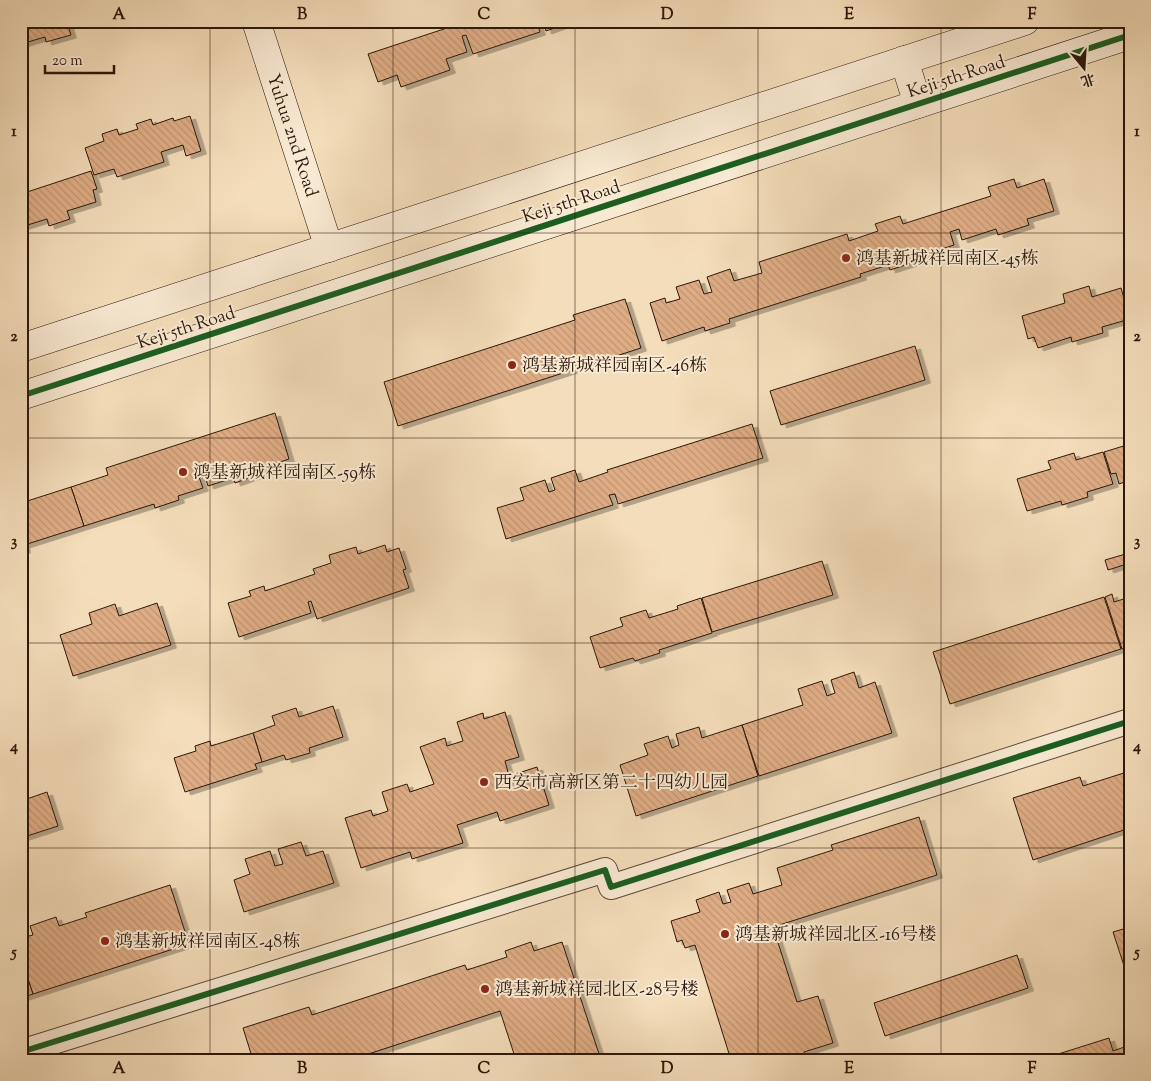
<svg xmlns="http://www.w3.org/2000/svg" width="1151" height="1081" font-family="'Sorts Mill Goudy','Noto Serif SC',serif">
<defs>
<pattern id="building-back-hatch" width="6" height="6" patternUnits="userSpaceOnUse" patternTransform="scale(1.25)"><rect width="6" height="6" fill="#dfad85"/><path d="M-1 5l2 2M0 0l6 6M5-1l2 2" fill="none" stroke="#c09472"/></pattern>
<filter id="shadow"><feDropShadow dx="5.5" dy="3" stdDeviation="0" flood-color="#0004"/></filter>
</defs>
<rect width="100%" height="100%" fill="#f4ddba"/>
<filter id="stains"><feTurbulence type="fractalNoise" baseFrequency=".004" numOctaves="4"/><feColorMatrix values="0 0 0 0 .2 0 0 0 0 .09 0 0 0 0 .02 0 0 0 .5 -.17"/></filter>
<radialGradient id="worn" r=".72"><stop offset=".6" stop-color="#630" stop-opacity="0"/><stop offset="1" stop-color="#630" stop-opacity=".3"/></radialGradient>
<g fill="url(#building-back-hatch)" stroke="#2c180b" filter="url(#shadow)">
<polygon points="21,21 78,21 79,23 68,26 71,35 46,42 45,37 21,44"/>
<polygon points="458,21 536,21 540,32 473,54 466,35 462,36 467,52 446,59 450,70 401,87 397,75 378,82 368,54 459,24"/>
<polygon points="543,21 574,21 546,31"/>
<polygon points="190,116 201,151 186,156 183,145 161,152 164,162 117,177 114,169 94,175 85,148 104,141 102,134 117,129 119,135 138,129 136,124 151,119 153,125 173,118 174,121"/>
<polygon points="91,171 97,189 93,190 96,202 67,211 70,219 49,226 47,219 21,227 21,194"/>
<polygon points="1014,179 1017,188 1044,179 1054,211 1027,219 1029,225 998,235 996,229 962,240 959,229 950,232 954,245 920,256 921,260 890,270 888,265 860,274 861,277 729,319 730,323 705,331 704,327 662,341 650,303 665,298 666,303 680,299 676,287 699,280 704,294 712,292 707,277 730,269 734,281 762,273 759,262 847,234 849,241 878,231 875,224 900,216 903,224 991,196 988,187"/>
<polygon points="1089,286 1092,297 1121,288 1130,319 1102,327 1103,333 1072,342 1071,337 1038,348 1034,337 1028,339 1022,316 1065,303 1063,294"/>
<polygon points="625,299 641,348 398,426 384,382 575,320 573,315"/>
<polygon points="915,346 925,380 781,425 770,391"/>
<polygon points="275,413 289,459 258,469 260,474 235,483 233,478 208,486 205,476 199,477 203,488 178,496 179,500 155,508 154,504 84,526 71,487 108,475 106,468"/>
<polygon points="752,424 763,458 618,504 615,494 609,495 613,505 506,539 497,508 524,500 520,488 545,480 549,492 555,490 551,478 575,470 579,482 608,472 607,470"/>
<polygon points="1130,444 1130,480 1119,484 1116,473 1111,474 1104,452"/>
<polygon points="1103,452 1113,484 1087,492 1088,497 1062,505 1061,501 1027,511 1017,479 1051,469 1048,461 1074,453 1076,460"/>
<polygon points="71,487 84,526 24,545 25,550 21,551 21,503"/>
<polygon points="385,545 387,552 399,548 406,569 403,570 409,588 317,619 311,601 308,602 311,613 239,637 228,603 251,596 249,591 264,586 265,591 315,574 313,569 331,563 329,555 356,547 358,554"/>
<polygon points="1129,553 1130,563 1108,570 1105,560"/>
<polygon points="822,561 833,595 712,632 702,598"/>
<polygon points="1112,594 1114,602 1130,597 1130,646 1122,649 1105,597"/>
<polygon points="1104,597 1121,649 950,704 933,652"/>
<polygon points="701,598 712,633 659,650 660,653 635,661 633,658 600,668 590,637 623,626 620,618 646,610 649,618 678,609 677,606"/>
<polygon points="157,603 171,645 73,676 60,635 92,624 89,613 115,604 119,616"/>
<polygon points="854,672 859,688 875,682 892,733 759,776 742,725 803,705 798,689 822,681 827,696 835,693 831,680"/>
<polygon points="333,706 343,737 309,748 310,753 286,760 284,755 262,762 253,733 275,725 272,716 296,708 299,717"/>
<polygon points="505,712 519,757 505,761 509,776 537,767 549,805 500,821 497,812 457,825 463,843 412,859 410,852 361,868 345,818 371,810 373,816 388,811 382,792 407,784 410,792 434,784 420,747 445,738 447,746 463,741 457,722 483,713 484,719"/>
<polygon points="742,725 758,776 636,816 620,765 648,755 644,744 668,736 672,748 679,745 676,734 699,727 702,738"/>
<polygon points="253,733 262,762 255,764 257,769 185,792 174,758 196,751 195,746 210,741 211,746"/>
<polygon points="1130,771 1130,828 1033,860 1013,798 1080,777 1083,786"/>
<polygon points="47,792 58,826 21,838 21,801"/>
<polygon points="919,817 937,875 773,927 797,1002 818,996 833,1043 804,1052 806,1057 798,1060 731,1060 695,945 685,948 682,940 677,942 671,921 700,912 696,900 719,892 723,904 731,902 727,890 749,883 753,894 782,885 777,868 833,850 831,845"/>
<polygon points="301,842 306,856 323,851 334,883 244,912 234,880 250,874 245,859 270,851 275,866 283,864 278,849"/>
<polygon points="170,885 189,944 33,994 21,959 21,938 33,935 30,926 56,917 59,926 87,917 85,913"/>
<polygon points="1130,927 1130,974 1127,975 1113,932"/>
<polygon points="531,942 534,951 562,942 601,1060 516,1060 500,1011 350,1060 253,1060 243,1028 309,1007 312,1015 465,965 467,970 507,957 505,951"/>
<polygon points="1017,955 1028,988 885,1036 874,1003"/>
<polygon points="21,959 33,994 21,998"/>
<polygon points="1109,1038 1113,1051 1130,1045 1130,1060 1053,1060 1052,1056"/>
</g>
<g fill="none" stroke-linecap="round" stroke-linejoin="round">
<defs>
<polyline id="street" points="21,1052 605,870 611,887 1130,721"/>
<g id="secondary">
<polyline points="256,21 329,248"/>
<polyline points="904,60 918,104"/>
<polyline points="21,348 1025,21"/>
<polyline points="21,396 1130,35"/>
</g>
</defs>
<use href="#street" stroke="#5e4937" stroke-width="26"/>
<use href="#secondary" stroke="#2c180b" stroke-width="29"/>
<use href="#street" stroke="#f8e9d2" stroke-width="24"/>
<use href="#secondary" stroke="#f8e9d2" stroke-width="28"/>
<defs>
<g id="cycleway">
<polyline points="21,396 1130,35"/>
<polyline points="21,1052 605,870 611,887 1130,721"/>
</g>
</defs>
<use href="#cycleway" stroke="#f8e9d2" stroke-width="9"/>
<use href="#cycleway" stroke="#1b5e20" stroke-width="6"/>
</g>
<path fill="none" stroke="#2c180b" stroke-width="1" stroke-opacity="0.55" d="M210 21V1060M393 21V1060M575 21V1060M758 21V1060M941 21V1060M21 233H1130M21 438H1130M21 643H1130M21 848H1130"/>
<g fill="#8f2418" stroke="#f8e9d2" stroke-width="2">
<circle cx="846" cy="258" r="5"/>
<circle cx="512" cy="365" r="5"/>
<circle cx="183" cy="472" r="5"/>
<circle cx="484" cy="782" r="5"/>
<circle cx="725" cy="934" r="5"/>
<circle cx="105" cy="941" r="5"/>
<circle cx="485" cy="989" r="5"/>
</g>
<g text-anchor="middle" stroke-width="4" stroke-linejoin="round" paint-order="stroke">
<g font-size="18" fill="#2c180b" stroke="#f8e9d2">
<text transform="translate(956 76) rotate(-18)" y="6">Keji 5th Road</text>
<text transform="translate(293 135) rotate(72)" y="6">Yuhua 2nd Road</text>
<text transform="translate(571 201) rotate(-18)" y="6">Keji 5th Road</text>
<text transform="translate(186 327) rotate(-18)" y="6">Keji 5th Road</text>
</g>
<g font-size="18" fill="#2c180b" stroke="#f8e9d2" text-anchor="start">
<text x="856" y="264">鸿基新城祥园南区-45栋</text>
<text x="522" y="371">鸿基新城祥园南区-46栋</text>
<text x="193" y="478">鸿基新城祥园南区-59栋</text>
<text x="494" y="788">西安市高新区第二十四幼儿园</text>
<text x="735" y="940">鸿基新城祥园北区-16号楼</text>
<text x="115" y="947">鸿基新城祥园南区-48栋</text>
<text x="495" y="995">鸿基新城祥园北区-28号楼</text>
</g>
</g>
<rect width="1151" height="1081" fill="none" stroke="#f4ddba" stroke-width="55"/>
<g transform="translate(1084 68) rotate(162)" stroke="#f8e9d2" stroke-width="4" paint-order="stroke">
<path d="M0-4L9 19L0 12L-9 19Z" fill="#2c180b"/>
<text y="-8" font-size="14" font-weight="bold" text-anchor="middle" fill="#2c180b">北</text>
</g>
<path d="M45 65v8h69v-8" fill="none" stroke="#2c180b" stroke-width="2.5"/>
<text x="52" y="65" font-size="15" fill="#2c180b" stroke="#f8e9d2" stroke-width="4" paint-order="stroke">20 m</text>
<rect x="28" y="28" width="1096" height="1026" fill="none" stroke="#2c180b" stroke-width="2"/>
<g font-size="16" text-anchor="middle" font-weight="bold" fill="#2c180b">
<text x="119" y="19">A</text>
<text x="302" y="19">B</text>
<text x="484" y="19">C</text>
<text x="667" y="19">D</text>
<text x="849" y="19">E</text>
<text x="1032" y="19">F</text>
<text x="14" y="136">1</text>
<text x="1137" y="136">1</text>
<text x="14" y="341">2</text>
<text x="1137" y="341">2</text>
<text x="14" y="546">3</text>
<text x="1137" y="546">3</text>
<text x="14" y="751">4</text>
<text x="1137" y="751">4</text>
<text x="14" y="957">5</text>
<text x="1137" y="957">5</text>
<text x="119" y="1073">A</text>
<text x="302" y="1073">B</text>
<text x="484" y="1073">C</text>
<text x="667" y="1073">D</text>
<text x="849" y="1073">E</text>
<text x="1032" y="1073">F</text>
</g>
<rect width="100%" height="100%" filter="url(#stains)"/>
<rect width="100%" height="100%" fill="url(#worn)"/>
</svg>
